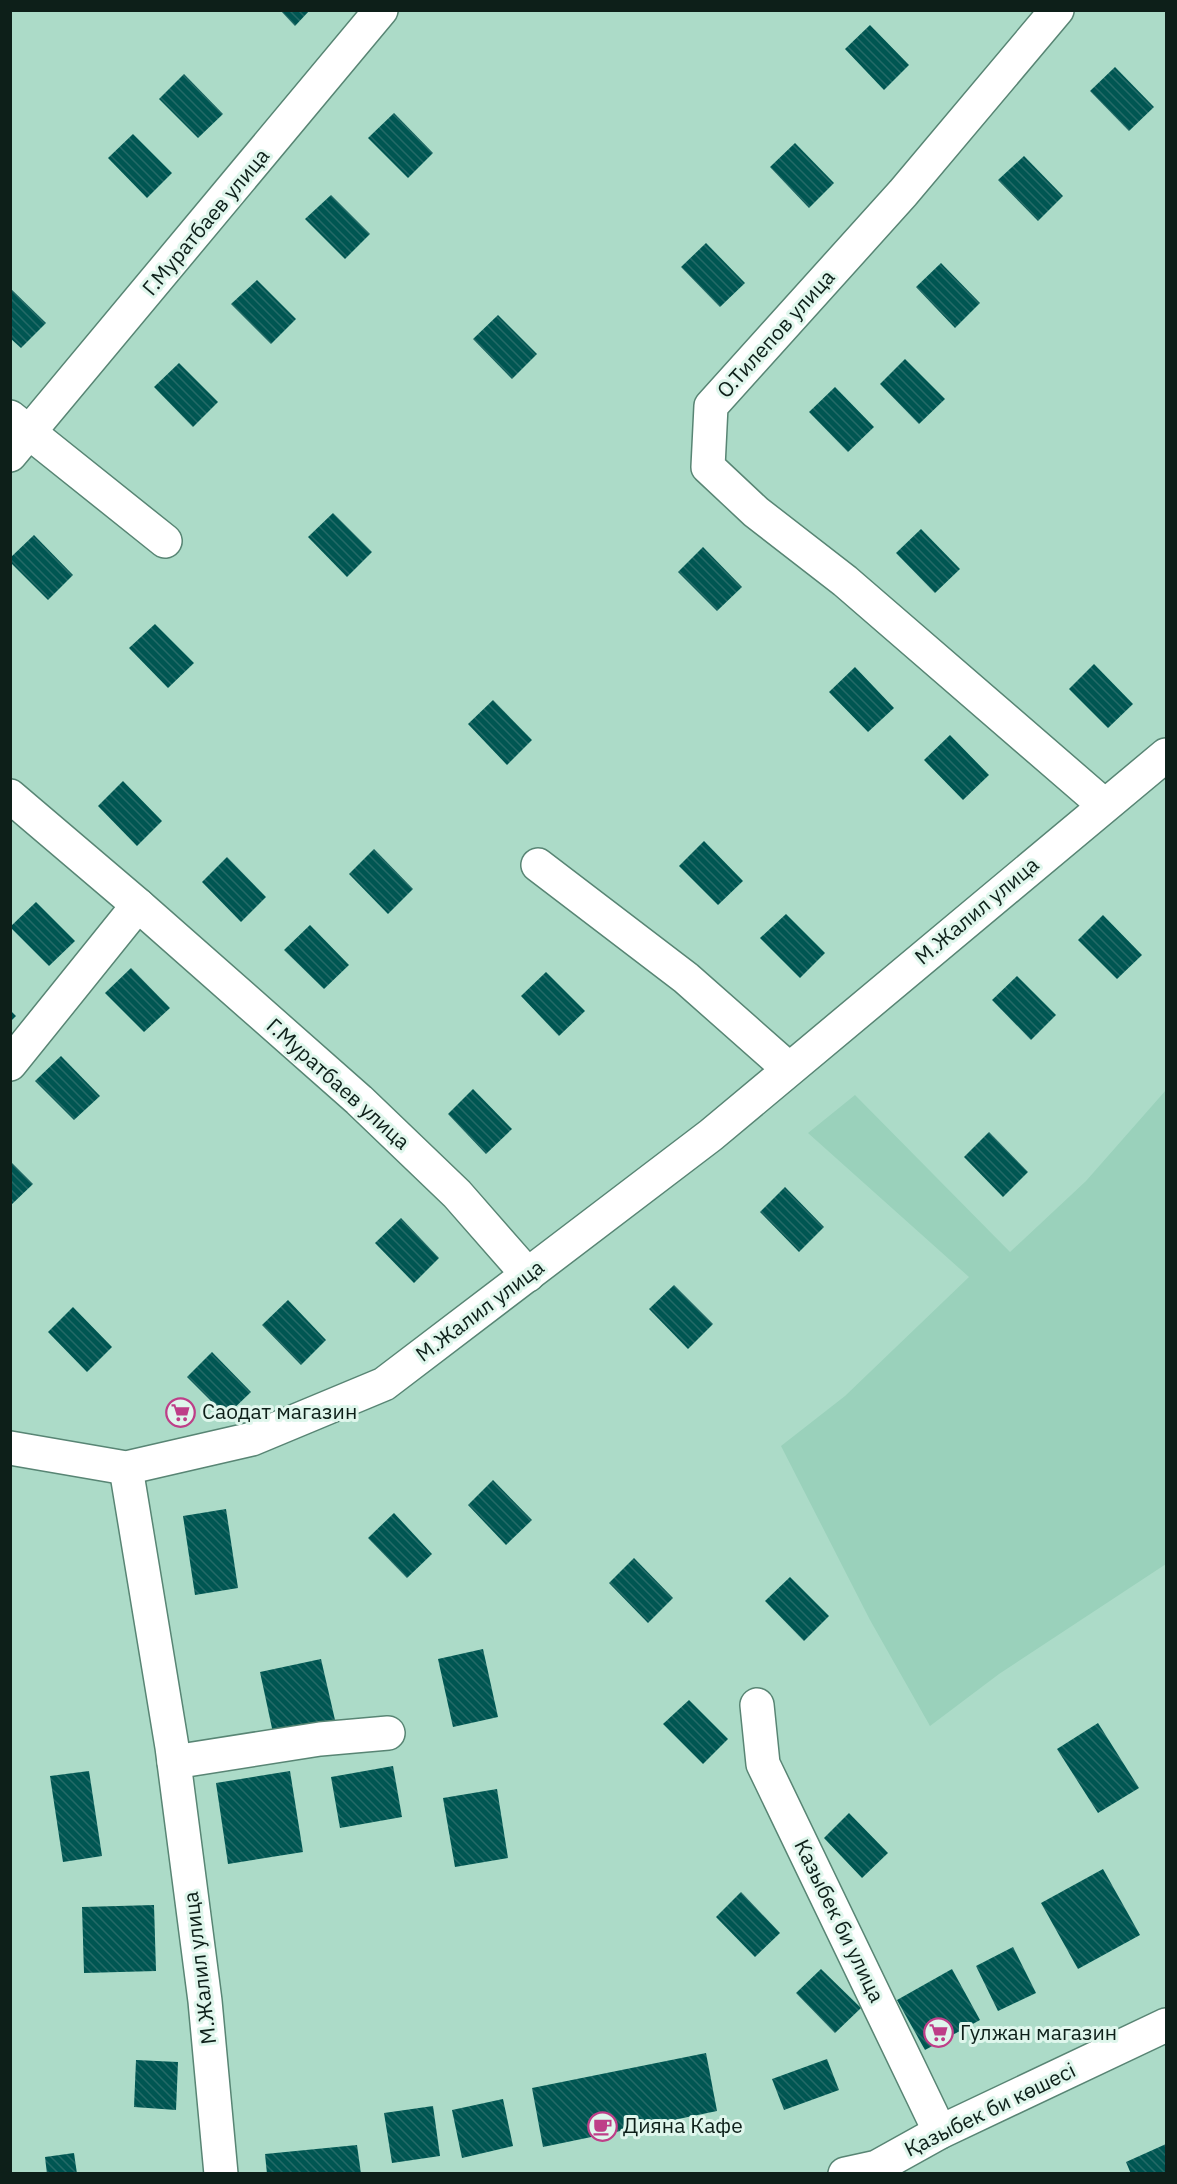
<svg xmlns="http://www.w3.org/2000/svg" width="1177" height="2184" font-family="'IBM Plex Sans',sans-serif">
<defs>
<pattern id="building-back-hatch" width="6" height="6" patternUnits="userSpaceOnUse" patternTransform="scale(1.5)"><rect width="6" height="6" fill="#005652"/><path d="M-1 5l2 2M0 0l6 6M5-1l2 2" fill="none" stroke="#246a67"/></pattern>
</defs>
<rect width="100%" height="100%" fill="#acdbc8"/>
<polygon fill="#9ad1bb" points="1166,1090 1166,1564 999,1674 930,1726 870,1620 781,1446 845,1396 969,1277 808,1133 855,1095 1010,1252 1086,1181"/>
<g fill="url(#building-back-hatch)">
<polygon points="280,10 310,10 295,26"/>
<polygon points="870,25 909,65 884,90 845,49"/>
<polygon points="1115,67 1154,107 1129,131 1090,91"/>
<polygon points="184,74 223,114 198,138 159,99"/>
<polygon points="394,113 433,153 408,178 368,138"/>
<polygon points="133,134 172,173 147,198 108,158"/>
<polygon points="795,143 834,183 809,208 770,167"/>
<polygon points="1024,156 1063,196 1038,221 998,180"/>
<polygon points="331,195 370,234 345,259 305,219"/>
<polygon points="706,243 745,283 720,307 681,267"/>
<polygon points="941,263 980,303 955,328 916,287"/>
<polygon points="257,280 296,319 271,344 231,304"/>
<polygon points="10,288 46,323 21,348 10,338"/>
<polygon points="498,315 537,354 512,379 473,339"/>
<polygon points="905,359 945,399 919,424 880,384"/>
<polygon points="179,363 218,402 193,427 154,387"/>
<polygon points="835,387 874,427 848,452 809,412"/>
<polygon points="333,513 372,552 347,577 308,537"/>
<polygon points="921,529 960,569 935,593 896,553"/>
<polygon points="34,535 73,575 48,600 10,562 10,558"/>
<polygon points="703,547 742,587 717,611 678,572"/>
<polygon points="155,624 194,663 168,688 129,648"/>
<polygon points="1094,664 1133,704 1108,728 1069,689"/>
<polygon points="855,667 894,708 868,732 829,692"/>
<polygon points="493,700 532,740 507,765 468,724"/>
<polygon points="950,735 989,775 963,800 924,760"/>
<polygon points="123,781 162,821 137,846 98,806"/>
<polygon points="704,841 743,881 718,905 679,866"/>
<polygon points="374,849 413,889 388,914 349,874"/>
<polygon points="227,857 266,897 241,922 202,882"/>
<polygon points="36,902 75,941 49,966 10,927"/>
<polygon points="786,914 825,953 800,978 760,938"/>
<polygon points="1103,915 1142,955 1117,979 1078,940"/>
<polygon points="310,925 349,965 324,989 284,950"/>
<polygon points="131,968 170,1008 144,1032 105,993"/>
<polygon points="546,972 585,1011 559,1036 521,996"/>
<polygon points="1017,976 1056,1015 1031,1040 992,1000"/>
<polygon points="10,1010 16,1016 10,1022"/>
<polygon points="61,1056 100,1096 74,1120 35,1081"/>
<polygon points="473,1089 512,1129 486,1154 448,1114"/>
<polygon points="989,1132 1028,1172 1003,1197 964,1157"/>
<polygon points="10,1161 33,1184 10,1206"/>
<polygon points="785,1187 824,1227 799,1252 760,1212"/>
<polygon points="401,1218 439,1258 414,1283 375,1243"/>
<polygon points="674,1285 713,1324 688,1349 649,1309"/>
<polygon points="288,1300 326,1340 301,1365 262,1325"/>
<polygon points="73,1307 112,1347 87,1372 48,1332"/>
<polygon points="212,1352 251,1392 226,1416 187,1377"/>
<polygon points="493,1480 532,1520 506,1545 468,1505"/>
<polygon points="226,1509 238,1588 195,1595 183,1516"/>
<polygon points="394,1513 432,1554 407,1578 368,1538"/>
<polygon points="634,1558 673,1598 648,1623 609,1583"/>
<polygon points="790,1577 829,1616 804,1641 765,1601"/>
<polygon points="483,1649 498,1717 453,1727 438,1659"/>
<polygon points="321,1659 335,1720 273,1733 260,1672"/>
<polygon points="689,1700 728,1739 703,1764 663,1724"/>
<polygon points="1098,1723 1139,1788 1098,1813 1057,1749"/>
<polygon points="393,1766 402,1817 340,1828 331,1777"/>
<polygon points="89,1771 102,1856 63,1862 50,1776"/>
<polygon points="290,1771 303,1852 228,1864 216,1783"/>
<polygon points="497,1789 508,1858 455,1867 443,1798"/>
<polygon points="849,1813 888,1853 862,1878 824,1838"/>
<polygon points="1103,1869 1140,1935 1078,1969 1041,1903"/>
<polygon points="741,1892 780,1933 755,1957 716,1917"/>
<polygon points="154,1905 156,1971 84,1973 82,1907"/>
<polygon points="1013,1947 1036,1993 998,2011 976,1966"/>
<polygon points="821,1969 861,2008 835,2033 796,1993"/>
<polygon points="952,1969 980,2020 925,2050 897,2000"/>
<polygon points="706,2053 717,2111 543,2147 532,2088"/>
<polygon points="827,2059 839,2090 784,2110 772,2079"/>
<polygon points="136,2060 178,2062 176,2110 134,2107"/>
<polygon points="503,2099 513,2146 462,2158 452,2110"/>
<polygon points="433,2106 440,2156 392,2163 384,2113"/>
<polygon points="1166,2144 1166,2174 1131,2174 1126,2162"/>
<polygon points="357,2145 361,2174 267,2174 265,2154"/>
<polygon points="74,2153 77,2174 47,2174 45,2157"/>
</g>
<g fill="none" stroke-linecap="round" stroke-linejoin="round">
<defs>
<g id="street">
<polyline points="1057,10 903,193 711,406 708,467 756,512 845,581 1104,805"/>
<polyline points="10,417 165,541"/>
<polyline points="10,455 381,10"/>
<polyline points="10,796 138,905 359,1100 457,1194 528,1275"/>
<polyline points="538,865 686,978 789,1069"/>
<polyline points="10,1064 138,905"/>
<polyline points="10,1448 126,1468 252,1439 384,1384 711,1135 1166,755"/>
<polyline points="126,1468 172,1747 205,2001 221,2174"/>
<polyline points="757,1705 763,1764 940,2132"/>
<polyline points="174,1762 320,1739 388,1733"/>
</g>
<polyline id="secondary" points="845,2174 877,2167 940,2132 1166,2025"/>
</defs>
<use href="#street" stroke="#588574" stroke-width="36"/>
<use href="#secondary" stroke="#588574" stroke-width="36"/>
<use href="#street" stroke="#fff" stroke-width="33"/>
<use href="#secondary" stroke="#fff" stroke-width="33"/>
</g>
<defs>
<symbol id="supermarket-ring" viewBox="-11 -11 22 22"><circle r="9.5" fill="#dff6ec" stroke="#be3e88" stroke-width="1.5"/><path d="M-6-5.5h2.5l.6 2H6L4.5 2H-2.5L-4.4-4H-6ZM-1.5 3.2a1.3 1.3 0 1 0 .1 0ZM3 3.2a1.3 1.3 0 1 0 .1 0Z" fill="#be3e88"/></symbol>
<symbol id="cafe-ring" viewBox="-11 -11 22 22"><circle r="9.5" fill="#dff6ec" stroke="#be3e88" stroke-width="1.5"/><path d="M-5.5-4.5H6V0H3Q3 3.5 0 3.5H-2.5Q-5.5 3.5-5.5 0ZM3-3.2v2h1.7v-2ZM-6 4.5H4V6H-6Z" fill="#be3e88"/></symbol>
</defs>
<g fill-rule="evenodd">
<use href="#supermarket-ring" x="164" y="1396" width="33" height="33"/>
<use href="#supermarket-ring" x="922" y="2016" width="33" height="33"/>
<use href="#cafe-ring" x="586" y="2110" width="33" height="33"/>
</g>
<g text-anchor="middle" stroke-width="6" stroke-linejoin="round" paint-order="stroke">
<g font-size="21" fill="#0d1f19" stroke="#dff6ec">
<text transform="translate(206 222) rotate(-50)" y="7">Г.Муратбаев улица</text>
<text transform="translate(776 334) rotate(-48)" y="7">О.Тилепов улица</text>
<text transform="translate(977 911) rotate(-40)" y="7">М.Жалил улица</text>
<text transform="translate(338 1084) rotate(42)" y="7">Г.Муратбаев улица</text>
<text transform="translate(480 1311) rotate(-37)" y="7">М.Жалил улица</text>
<text transform="translate(839 1921) rotate(64)" y="7">Казыбек би улица</text>
<text transform="translate(200 1968) rotate(-97)" y="7">М.Жалил улица</text>
<text transform="translate(990 2110) rotate(-26)" y="7">Қазыбек би көшесі</text>
</g>
<g font-size="21" fill="#0d1f19" stroke="#dff6ec" text-anchor="start">
<text x="202" y="1419">Саодат магазин</text>
<text x="960" y="2040">Гулжан магазин</text>
<text x="623" y="2133">Дияна Кафе</text>
</g>
</g>
<rect width="1177" height="2184" fill="none" stroke="#0d1f19" stroke-width="24"/>
</svg>
